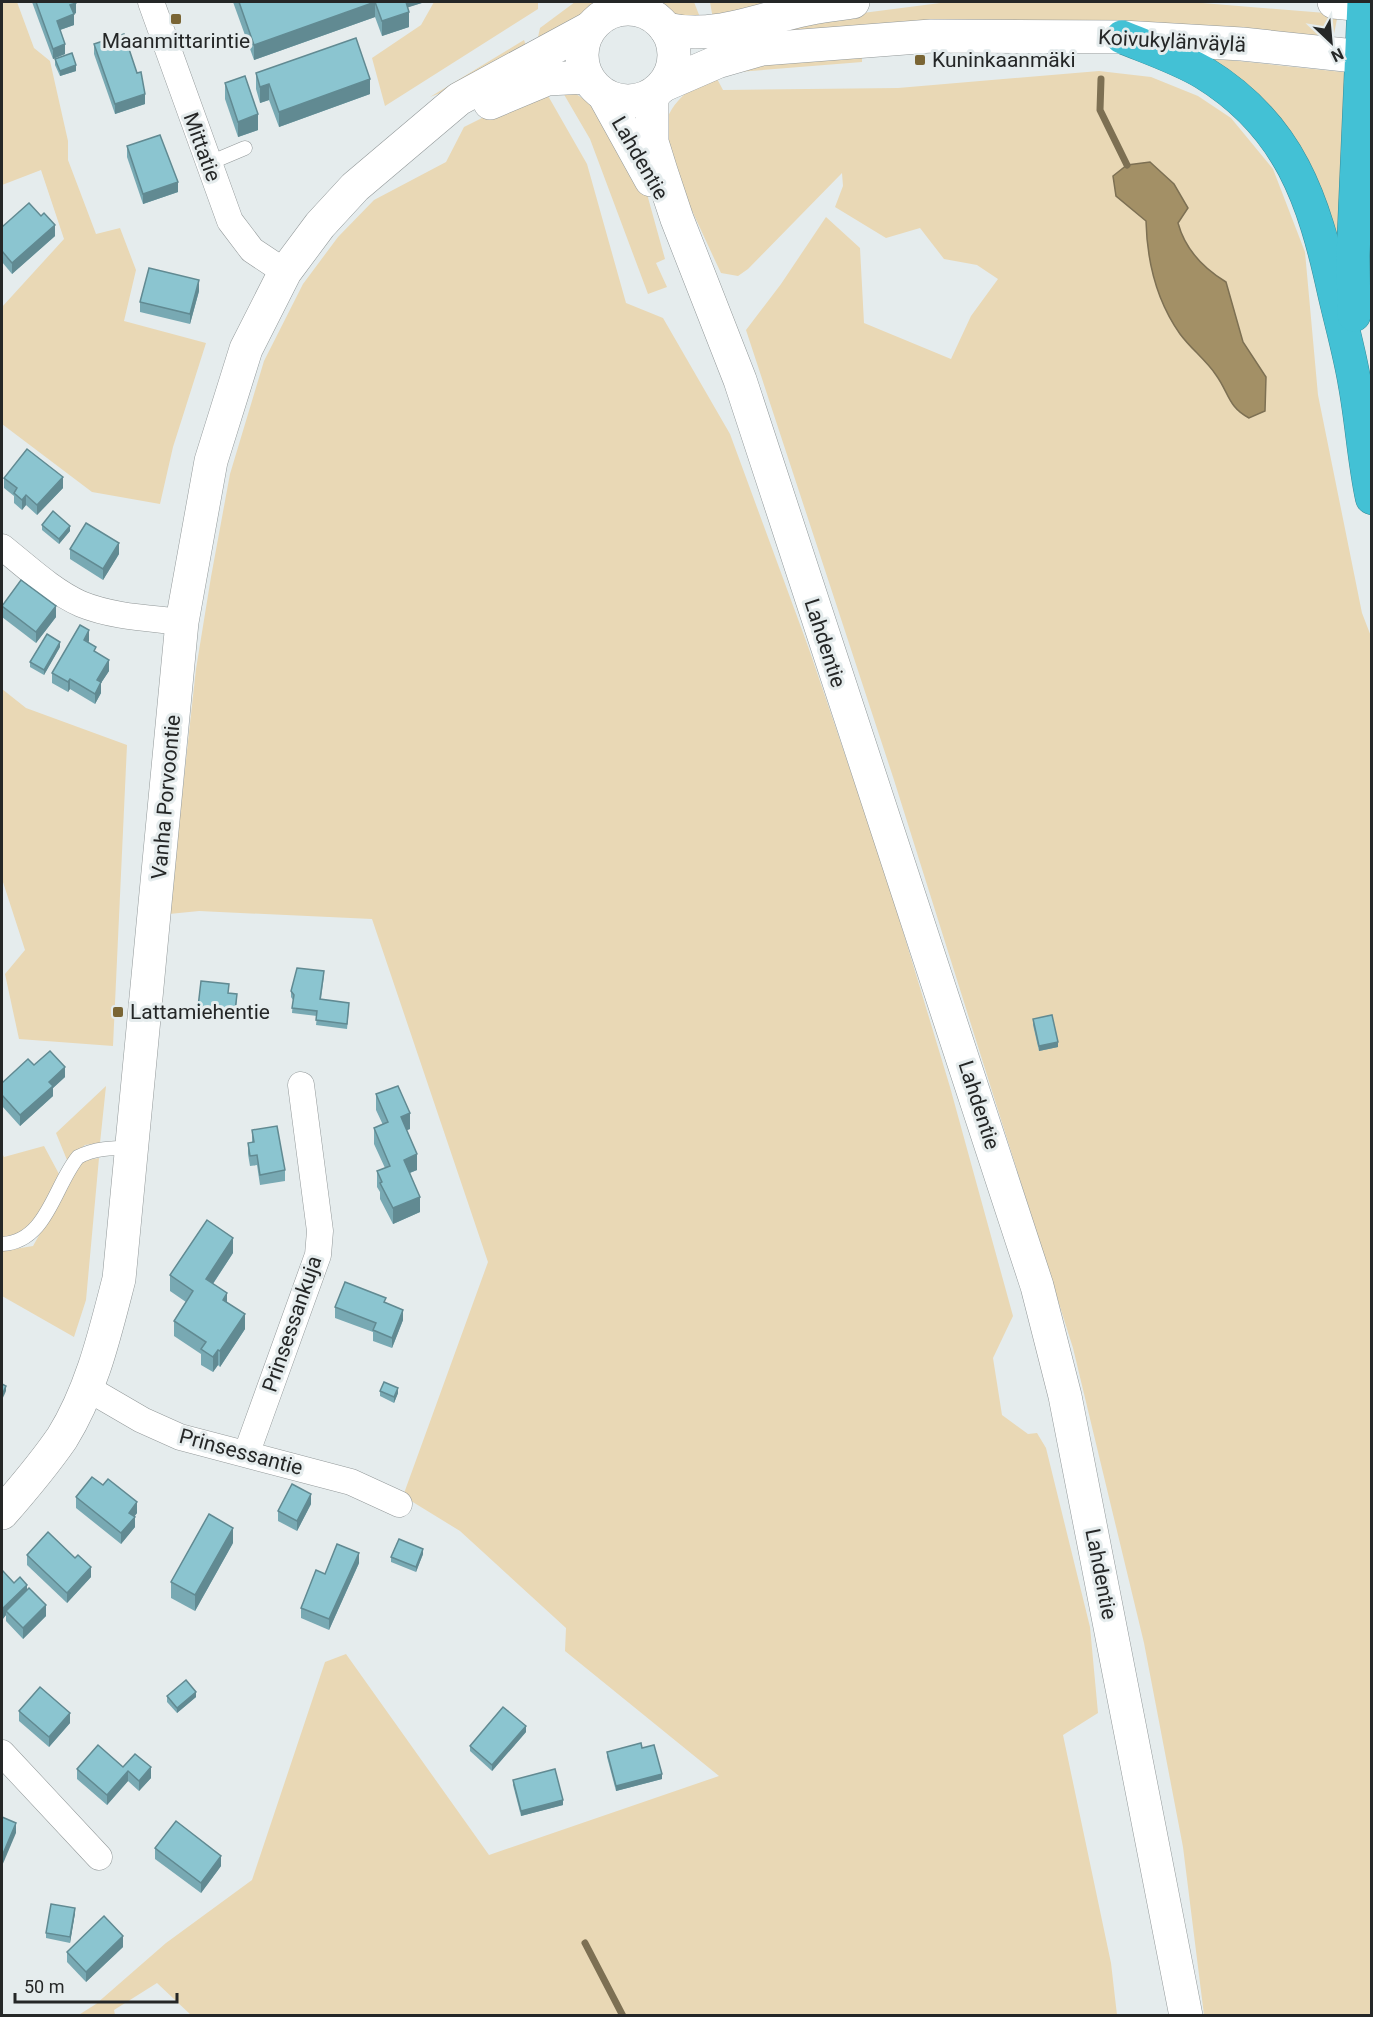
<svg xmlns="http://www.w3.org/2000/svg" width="1373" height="2017" font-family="Roboto,sans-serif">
<rect width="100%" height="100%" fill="#e5eced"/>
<g fill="#e9d8b5">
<polygon points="2,2 17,2 34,48 50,61 68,141 68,160 96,234 120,228 136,270 124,321 206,343 173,447 160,504 92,492 2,424 2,307 64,239 41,170 2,185"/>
<polygon points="434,2 538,2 538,9 385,106 372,58 421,25"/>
<polygon points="575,2 594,2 586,15 537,42 540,28"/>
<polygon points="661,2 694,2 703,25 670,13"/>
<polygon points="710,2 806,2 714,25"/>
<polygon points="948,2 1190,2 1338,14 1333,39 833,29 748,32 785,23"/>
<polygon points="524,40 529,54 495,72 430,97"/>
<polygon points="862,53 862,62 738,72 749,61"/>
<polygon points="1209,58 1352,73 1342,255"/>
<path d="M1099 71 1151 77 1198 96 1231 118 1273 169 1305 252 1318 395 1362 613 1372 639 1371 2015H1204L1183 1847 1144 1643 1073 1348 894 780 746 330 781 284 826 217 860 248 864 323 951 359 971 316 998 279 977 265 944 259 920 228 886 238 835 207 843 186 842 173 748 269 738 276 721 273C709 248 698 223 686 198 679 184 667 167 664 152 657 115 683 89 715 75L723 90 898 88Z"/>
<polygon points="562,91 576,94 588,102 614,138 647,194 665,259 656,263 667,287 648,294 590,139"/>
<polygon points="547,94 587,164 626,303 663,318 730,434 809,649 886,875 950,1087 1013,1316 993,1358 1002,1415 1028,1434 1037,1433 1046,1448 1090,1627 1098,1713 1063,1735 1111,1963 1117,2015 192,2016 157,1983 114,2010 115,2015 77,2016 96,2004 166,1943 252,1880 325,1662 346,1654 489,1855 719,1776 565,1651 566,1628 460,1531 403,1496 488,1262 372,919 199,911 169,914 196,669 211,577 230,474 264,361 303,284 338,237 374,200 446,162 464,127 528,95"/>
<polygon points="2,689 26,708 127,745 113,1046 19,1039 5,974 25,950 2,879"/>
<polygon points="106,1086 100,1143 85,1145 67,1160 56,1133"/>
<polygon points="44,1146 59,1174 37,1217 26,1231 2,1238 2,1153 4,1157"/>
<polygon points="99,1158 86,1300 74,1337 2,1296 2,1251 33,1246 81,1161"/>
</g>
<path fill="#a39066" stroke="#7d7053" stroke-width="1.5" d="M1150 162 1174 184 1188 208 1178 223C1185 249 1203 268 1226 282L1243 342 1266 377 1265 411 1249 418C1228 407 1229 393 1216 375 1206 360 1191 349 1180 334 1156 300 1147 261 1146 221L1116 196 1113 176 1127 165Z"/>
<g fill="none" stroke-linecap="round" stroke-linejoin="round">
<g stroke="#7d7053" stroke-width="7">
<polyline points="1101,79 1100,110 1127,165"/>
<polyline points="585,1943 623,2016"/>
</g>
<defs>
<g id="lane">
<polyline points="207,164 245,148"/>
<path d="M2 1244C47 1242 54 1186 78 1157 95 1148 112 1148 131 1148"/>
</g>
<g id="street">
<polyline points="151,2 230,221 252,250 285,272"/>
<path d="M2 547C26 566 52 591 81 604 113 617 149 618 182 622"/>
<polyline points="87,1388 142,1420 180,1437 351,1482 399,1504"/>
<polyline points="247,1452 318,1255 320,1231 301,1085"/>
<polyline points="2,1753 99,1857"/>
</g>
<g id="secondary">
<polyline points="1334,2 1364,5"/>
<circle cx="628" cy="55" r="46"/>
<path d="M666 29C716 40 758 19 807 9 822 6 838 4 853 2"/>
<polyline points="664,85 717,62 762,49 931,36 1122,37 1242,44 1364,57"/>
<polyline points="604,95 651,180"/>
<polyline points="652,95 652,142 661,171 677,219 740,380 1037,1286 1065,1396 1186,2016"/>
<polyline points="490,103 547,79 587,77"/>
<path d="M2 1513C23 1489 44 1464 62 1438 92 1390 105 1333 119 1279L182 622 211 461 246 349 285 272 320 225 355 187 459 99 590 28"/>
</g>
<g id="highway">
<path d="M1122 37C1149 48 1179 58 1204 73 1290 126 1314 200 1334 292 1341 323 1350 354 1355 385 1362 423 1364 461 1372 498"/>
<polyline points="1354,315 1353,256 1364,2"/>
</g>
</defs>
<use href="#lane" stroke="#929899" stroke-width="15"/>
<use href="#street" stroke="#929899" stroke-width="27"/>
<use href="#secondary" stroke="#929899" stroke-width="34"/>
<use href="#highway" stroke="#388b98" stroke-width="34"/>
<use href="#lane" stroke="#fff" stroke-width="14"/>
<use href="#street" stroke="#fff" stroke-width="26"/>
<use href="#secondary" stroke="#fff" stroke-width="33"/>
<use href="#highway" stroke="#43c1d5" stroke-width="33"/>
</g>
<g fill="#78a9b3">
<polygon points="32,2 76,2 76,13 74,14 74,25 60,30 65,54 53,59"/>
<polygon points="233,2 425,2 408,7 409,27 382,36 375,17 254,60"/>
<polygon points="94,44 145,104 115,114 94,54"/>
<polygon points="55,59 76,71 60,76 55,65"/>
<polygon points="256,73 370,94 279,127 269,100 260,103 256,89"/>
<polygon points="225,83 258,130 238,137 225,99"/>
<polygon points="127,146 178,192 143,204 127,157"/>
<polygon points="2,227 55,236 12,274 2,262"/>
<polygon points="199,291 190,324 140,312 140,302"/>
<polygon points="4,478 63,488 37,515 26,505 22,510 14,503 14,496 4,488"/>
<polygon points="42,525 70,531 59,544 42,530"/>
<polygon points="70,549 119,554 103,580 70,559"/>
<polygon points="2,606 56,617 36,643 2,617"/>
<polygon points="89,641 88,643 109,671 101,683 101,693 95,704 70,689 68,692 52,683 52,673"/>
<polygon points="60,647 44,675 30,667 30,662"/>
<polygon points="324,976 321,999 349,1008 347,1029 316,1025 317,1016 292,1013 293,1000 291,997 291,991"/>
<polygon points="229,993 237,999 235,1017 198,1013 198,1007"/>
<polygon points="1033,1019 1058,1047 1039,1051 1033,1025"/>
<polygon points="34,1065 65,1077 53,1088 53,1096 20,1126 2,1106 2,1083"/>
<polygon points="376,1094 410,1129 407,1130 417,1170 410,1173 420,1212 393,1224 380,1199 380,1192 377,1187 377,1171 385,1168 374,1144 374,1128 383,1125 376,1110"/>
<polygon points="252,1130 285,1170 285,1181 260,1185 257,1165 250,1166 248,1154 248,1143 252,1142"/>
<polygon points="233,1253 213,1284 227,1302 245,1329 220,1367 218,1365 213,1372 201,1365 201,1354 174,1336 174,1321 186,1302 170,1291 170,1275"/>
<polygon points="386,1303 403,1320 392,1348 373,1341 373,1332 335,1318 335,1307"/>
<polygon points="380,1391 398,1393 394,1403 380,1396"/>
<polygon points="103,1485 137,1513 134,1517 135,1527 121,1544 76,1508 76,1497"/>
<polygon points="311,1504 297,1531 278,1521 278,1511"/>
<polygon points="233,1543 195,1611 171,1598 171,1582"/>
<polygon points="423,1554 416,1572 391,1562 391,1557"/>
<polygon points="27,1555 91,1577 67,1603 27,1565"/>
<polygon points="359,1563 329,1630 301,1618 301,1608 325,1574"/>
<polygon points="2,1570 14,1583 27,1590 46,1616 23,1639 6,1621 6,1615 2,1620"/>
<polygon points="167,1696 196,1697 177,1713 167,1702"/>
<polygon points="19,1711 70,1723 49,1747 19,1721"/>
<polygon points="526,1732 492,1771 470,1751 470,1746"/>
<polygon points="642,1748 662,1779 616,1791 607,1757 607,1752"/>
<polygon points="123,1767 151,1778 139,1791 128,1781 107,1805 77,1779 77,1769"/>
<polygon points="513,1780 563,1805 521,1816 513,1785"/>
<polygon points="155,1848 221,1866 201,1893 155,1859"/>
<polygon points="75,1913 70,1943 46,1938 46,1933"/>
<polygon points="123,1947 86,1982 67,1962 67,1952"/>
</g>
<g fill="#618a92">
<polygon points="375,2 375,17 254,60 254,45"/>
<polygon points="403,2 425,2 403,9"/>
<polygon points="76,3 76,13 70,16 70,5"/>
<polygon points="409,12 409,27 382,36 382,21"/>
<polygon points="74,14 74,25 57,31 57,21"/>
<polygon points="65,44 65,54 53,59 53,49"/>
<polygon points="76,65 76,71 60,76 60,71"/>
<polygon points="370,79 370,94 279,127 279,112"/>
<polygon points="269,84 269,100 260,103 260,87"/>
<polygon points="145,94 145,104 115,114 115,104"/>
<polygon points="258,114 258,130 238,137 238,122"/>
<polygon points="178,182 178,192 143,204 143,194"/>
<polygon points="55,225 55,236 12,274 12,263"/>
<polygon points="199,280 199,291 190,324 190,314"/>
<polygon points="63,477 63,488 37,515 37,505"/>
<polygon points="26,495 26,505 22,510 22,500"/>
<polygon points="70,526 70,531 59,544 59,539"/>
<polygon points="119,543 119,554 103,580 103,569"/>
<polygon points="56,606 56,617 36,643 36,632"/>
<polygon points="89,630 89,641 84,650 84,640"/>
<polygon points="60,642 60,647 44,675 44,670"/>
<polygon points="109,660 109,671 101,683 101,693 95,704 95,694 97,680"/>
<polygon points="70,679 70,689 68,692 68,682"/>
<polygon points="1058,1042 1058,1047 1039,1051 1039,1046"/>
<polygon points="65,1067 65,1077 53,1088 53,1096 20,1126 20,1115 49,1082"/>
<polygon points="410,1113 410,1129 401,1132 401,1117"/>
<polygon points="417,1154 417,1170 404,1175 404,1160"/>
<polygon points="420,1197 420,1212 393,1224 393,1208"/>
<polygon points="233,1238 233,1253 206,1294 206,1279"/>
<polygon points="227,1293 227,1309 223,1300"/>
<polygon points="403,1310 403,1320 392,1348 392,1338"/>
<polygon points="245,1314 245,1329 220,1367 220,1351"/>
<polygon points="218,1350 218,1365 213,1372 213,1357"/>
<polygon points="6,1386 6,1391 2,1400 2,1395"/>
<polygon points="398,1388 398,1393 394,1403 394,1397"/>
<polygon points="311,1494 311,1504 297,1531 297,1521"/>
<polygon points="137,1502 137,1513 129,1523 129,1513"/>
<polygon points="135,1517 135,1527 121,1544 121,1533"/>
<polygon points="233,1528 233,1543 195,1611 195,1595"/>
<polygon points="423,1549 423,1554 416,1572 416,1567"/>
<polygon points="359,1553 359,1563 329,1630 329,1619"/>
<polygon points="91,1567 91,1577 67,1603 67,1593"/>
<polygon points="27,1585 27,1595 6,1611 6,1615 2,1620 2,1609"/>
<polygon points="46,1605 46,1616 23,1639 23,1628"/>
<polygon points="196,1692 196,1697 177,1713 177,1708"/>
<polygon points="70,1713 70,1723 49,1747 49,1737"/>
<polygon points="526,1726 526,1732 492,1771 492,1765"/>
<polygon points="151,1767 151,1778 139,1791 139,1781"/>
<polygon points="128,1771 128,1781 107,1805 107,1795"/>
<polygon points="662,1774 662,1779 616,1791 616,1786"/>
<polygon points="563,1800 563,1805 521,1816 521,1811"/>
<polygon points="16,1823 16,1833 2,1866 2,1856"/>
<polygon points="221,1856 221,1866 201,1893 201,1883"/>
<polygon points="75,1908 75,1913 70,1943 70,1937"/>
<polygon points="123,1936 123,1947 86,1982 86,1972"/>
</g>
<g fill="#8bc5d0" stroke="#618a92" stroke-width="1.5">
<polygon points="36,2 76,2 76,3 70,5 74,14 57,21 65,44 53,49"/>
<polygon points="239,2 406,2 409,12 382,21 375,2 254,45"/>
<polygon points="124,34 137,73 141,72 145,94 115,104 94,44"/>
<polygon points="356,38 370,79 279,112 269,84 260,87 256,73"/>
<polygon points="72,53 76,65 60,71 55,59"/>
<polygon points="245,76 258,114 238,122 225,83"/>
<polygon points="160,135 178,182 143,194 127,146"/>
<polygon points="29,203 41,216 44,213 55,225 12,263 2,251 2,227"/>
<polygon points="149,268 199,280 190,314 140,302"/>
<polygon points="27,449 63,477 37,505 26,495 22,500 14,493 17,488 4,478"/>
<polygon points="53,511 70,526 59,539 42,525"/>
<polygon points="86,523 119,543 103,569 70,549"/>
<polygon points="21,580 56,606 36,632 2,606"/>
<polygon points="80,625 89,630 84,640 96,647 94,651 109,660 97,680 101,682 95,694 70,679 68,682 52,673"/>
<polygon points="47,634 60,642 44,670 30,662"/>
<polygon points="297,968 324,971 320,999 349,1003 347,1024 316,1020 317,1011 292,1008 294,995 291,991"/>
<polygon points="201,981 229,984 228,993 237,994 235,1011 198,1007"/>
<polygon points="1052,1015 1058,1042 1039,1046 1033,1019"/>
<polygon points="50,1051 65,1067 49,1082 53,1086 20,1115 2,1095 2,1083 28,1059 34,1065"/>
<polygon points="398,1086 410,1113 401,1117 417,1154 404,1160 420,1197 393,1208 380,1183 382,1182 377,1171 390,1166 374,1128 388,1122 376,1094"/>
<polygon points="277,1126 285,1170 260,1175 257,1155 250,1156 248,1143 254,1142 252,1130"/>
<polygon points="207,1220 233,1238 206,1279 227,1293 223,1300 245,1314 220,1351 218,1350 213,1357 201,1349 206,1342 174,1321 193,1291 170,1275"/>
<polygon points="345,1282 386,1298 384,1302 403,1310 392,1338 373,1330 376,1323 335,1307"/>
<polygon points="384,1382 398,1388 394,1397 380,1391"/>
<polygon points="2,1384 6,1386 2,1395"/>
<polygon points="92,1477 103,1485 108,1479 137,1502 129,1513 135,1517 121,1533 76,1497"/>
<polygon points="292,1484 311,1494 297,1521 278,1511"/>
<polygon points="209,1514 233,1528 195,1595 171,1582"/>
<polygon points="48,1532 75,1558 78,1555 91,1567 67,1593 27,1555"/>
<polygon points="399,1539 423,1549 416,1567 391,1557"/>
<polygon points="337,1544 359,1553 329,1619 301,1608 316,1570 325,1574"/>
<polygon points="2,1570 14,1583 20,1577 27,1585 2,1609"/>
<polygon points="29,1588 46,1605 23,1628 6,1611"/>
<polygon points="186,1680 196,1692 177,1708 167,1696"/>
<polygon points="40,1687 70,1713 49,1737 19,1711"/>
<polygon points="503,1707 526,1726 492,1765 470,1746"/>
<polygon points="641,1743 642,1748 654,1745 662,1774 616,1786 607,1752"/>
<polygon points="98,1745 123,1767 135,1754 151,1767 139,1781 128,1771 107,1795 77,1769"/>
<polygon points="555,1769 563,1800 521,1811 513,1780"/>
<polygon points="2,1817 16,1823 2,1856"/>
<polygon points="176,1821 221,1856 201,1883 155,1848"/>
<polygon points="51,1904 75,1908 70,1937 46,1933"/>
<polygon points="104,1916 123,1936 86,1972 67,1952"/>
</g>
<g fill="#7a6534" stroke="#e5eced" stroke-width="2">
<rect x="170" y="13" width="12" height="12" rx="3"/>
<rect x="914" y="54" width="12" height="12" rx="3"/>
<rect x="112" y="1006" width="12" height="12" rx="3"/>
</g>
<g text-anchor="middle" stroke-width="6" stroke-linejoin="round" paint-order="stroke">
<g font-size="21" fill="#252727" stroke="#e5eced" text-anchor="start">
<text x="176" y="48" text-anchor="middle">Maanmittarintie</text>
<text x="932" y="67">Kuninkaanmäki</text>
<text x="130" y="1019">Lattamiehentie</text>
</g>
<g font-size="21" fill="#252727" stroke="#e5eced">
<text transform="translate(1172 41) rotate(3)" y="7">Koivukylänväylä</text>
<text transform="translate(202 147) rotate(70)" y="7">Mittatie</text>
<text transform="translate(640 158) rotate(60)" y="7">Lahdentie</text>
<text transform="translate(825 643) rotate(72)" y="7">Lahdentie</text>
<text transform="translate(166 797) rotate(-85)" y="7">Vanha Porvoontie</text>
<text transform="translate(979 1105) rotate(72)" y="7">Lahdentie</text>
<text transform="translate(292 1324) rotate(-71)" y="7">Prinsessankuja</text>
<text transform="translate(241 1452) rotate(15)" y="7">Prinsessantie</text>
<text transform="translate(1101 1574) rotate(79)" y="7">Lahdentie</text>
</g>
</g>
<rect width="1373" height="2017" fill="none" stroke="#252727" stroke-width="6"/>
<g transform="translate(1331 42) rotate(154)" stroke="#e5eced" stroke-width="4.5" paint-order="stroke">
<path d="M0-4.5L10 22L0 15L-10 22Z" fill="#252727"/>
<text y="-9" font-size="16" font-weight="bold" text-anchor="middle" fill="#252727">N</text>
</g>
<path d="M15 1993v9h162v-9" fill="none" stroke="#252727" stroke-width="3"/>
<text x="24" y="1993" font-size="18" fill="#252727" stroke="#e5eced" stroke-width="4.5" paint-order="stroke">50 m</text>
</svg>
